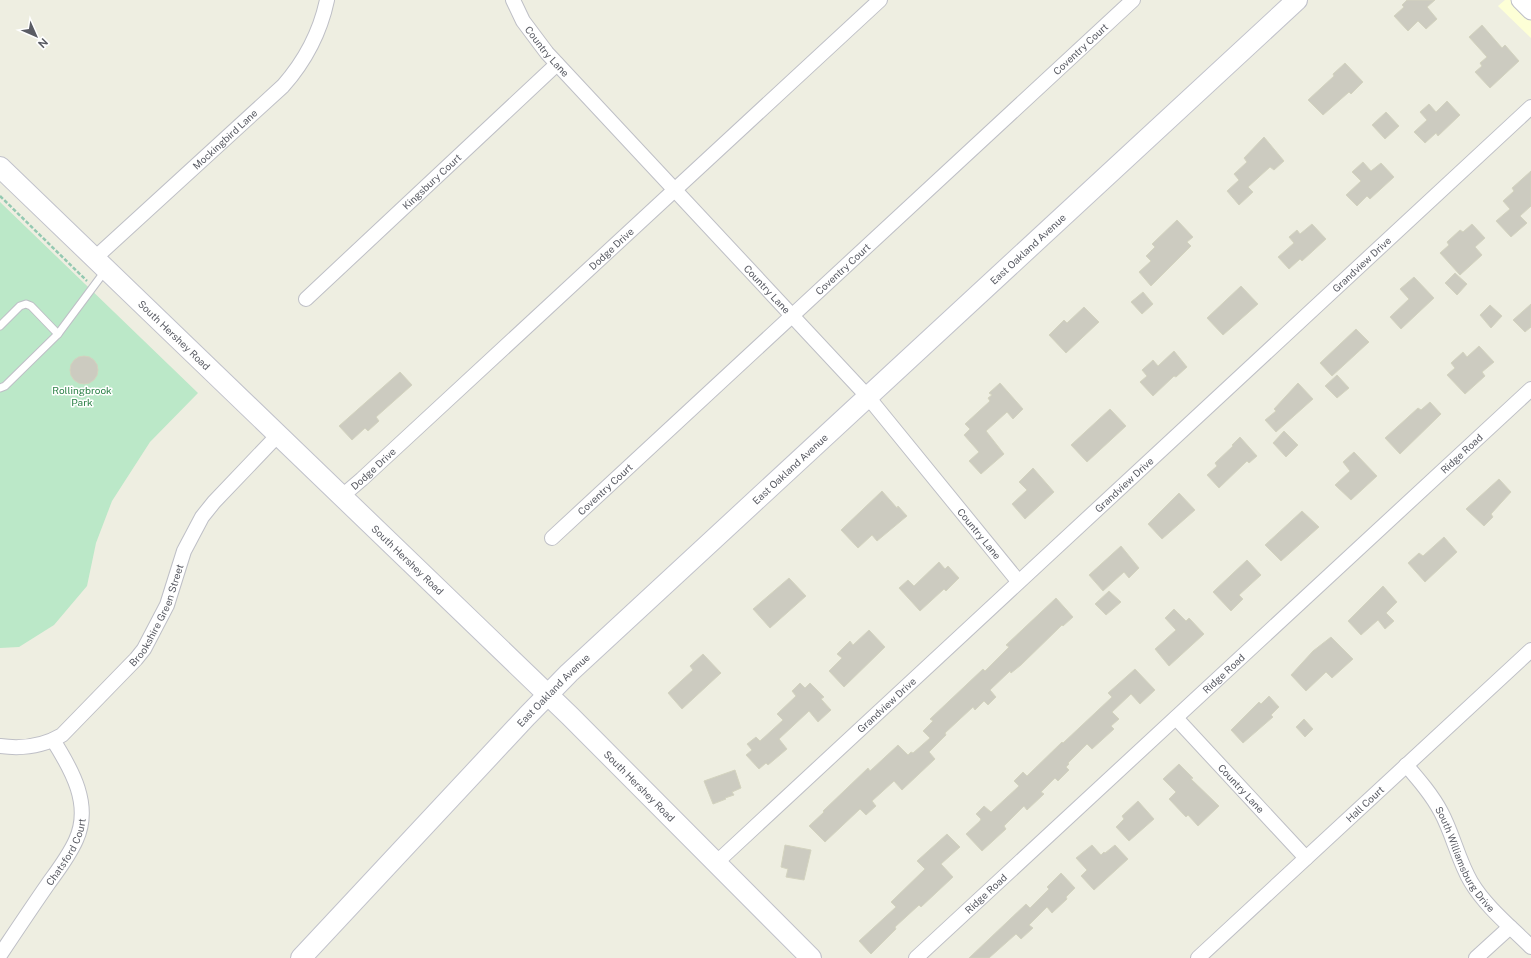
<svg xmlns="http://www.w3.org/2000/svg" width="1531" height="958" font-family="'Public Sans',sans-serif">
<rect width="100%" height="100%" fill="#eeeee1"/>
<polygon fill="#fdffd6" points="1505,0 1531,0 1531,38 1498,6"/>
<polygon fill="#bbe8c8" points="0,202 198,393 150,442 112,501 96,543 87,586 54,625 19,647 0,648"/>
<g fill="#cccbc0" stroke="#d3d3bf">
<polygon points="1407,0 1435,0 1427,7 1437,19 1426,29 1418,21 1408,31 1394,16 1404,7 1402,5"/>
<polygon points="1482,25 1502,48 1505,45 1519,61 1490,88 1475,72 1482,66 1480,63 1487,57 1469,37"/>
<polygon points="1345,63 1363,82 1351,94 1349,92 1323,115 1308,100 1334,76 1333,74"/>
<polygon points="1447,101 1460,115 1438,136 1436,133 1425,143 1414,132 1427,120 1420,112 1429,104 1436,112"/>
<polygon points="1386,112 1399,126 1385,139 1372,125"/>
<polygon points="1264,137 1284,161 1274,170 1270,167 1248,187 1253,192 1239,205 1227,191 1239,180 1234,174 1247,162 1244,158"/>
<polygon points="1363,162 1371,171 1381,163 1394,177 1370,199 1367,196 1357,206 1346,195 1361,181 1352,172"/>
<polygon points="1531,171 1531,206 1520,216 1527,223 1511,237 1496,221 1510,209 1503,201 1514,191 1512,188"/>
<polygon points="1177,220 1193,237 1187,242 1191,246 1151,286 1139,272 1151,261 1146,256 1155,247 1152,244"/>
<polygon points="1312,224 1326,239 1302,261 1300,259 1289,269 1278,257 1294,243 1289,237 1297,230 1300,234"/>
<polygon points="1472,224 1485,238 1475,247 1482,255 1460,275 1440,253 1449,245 1447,242 1460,230 1463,232"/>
<polygon points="1455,273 1467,284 1457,295 1445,283"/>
<polygon points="1414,277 1434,298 1401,329 1390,317 1409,299 1400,289"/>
<polygon points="1241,286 1258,304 1223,335 1207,318"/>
<polygon points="1143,292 1153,304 1142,314 1131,302"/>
<polygon points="1531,304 1531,327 1525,332 1513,320"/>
<polygon points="1490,305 1502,316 1491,328 1480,315"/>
<polygon points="1084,307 1099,322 1066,353 1049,335 1064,320 1067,323"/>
<polygon points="1356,329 1369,342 1332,376 1320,363"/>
<polygon points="1479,346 1494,362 1482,372 1485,376 1465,394 1447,375 1455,368 1451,363 1463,352 1467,357"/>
<polygon points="1174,351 1187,367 1176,377 1174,376 1153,396 1140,382 1147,376 1142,370 1153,360 1158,366"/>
<circle cx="84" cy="370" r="14"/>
<polygon points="400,372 412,385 376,417 379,421 368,431 365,428 352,440 339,426"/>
<polygon points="1337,375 1349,388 1337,398 1325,386"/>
<polygon points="1000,383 1023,409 1013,419 1007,412 986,431 1004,454 981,474 969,461 979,452 964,435 970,429 965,424 990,401 988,398 992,395 989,393"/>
<polygon points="1298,383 1313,399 1276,432 1265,420 1276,411 1274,409"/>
<polygon points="1430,402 1441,414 1400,454 1385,438 1418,408 1421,410"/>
<polygon points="1110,409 1126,426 1087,462 1071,445"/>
<polygon points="1284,431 1298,445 1286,457 1273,443"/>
<polygon points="1240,437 1257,456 1249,463 1247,461 1219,488 1207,475 1217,466 1215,463 1233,446 1232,445"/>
<polygon points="1354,452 1377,476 1351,500 1335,485 1350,471 1343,462"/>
<polygon points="1033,468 1054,492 1025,519 1012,504 1027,490 1019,482"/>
<polygon points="1499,479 1511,492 1491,514 1493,517 1484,526 1466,509"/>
<polygon points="882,491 897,508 898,506 907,516 877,541 872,535 858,548 841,530"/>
<polygon points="1179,493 1195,510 1162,539 1148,524"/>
<polygon points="1302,511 1319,527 1281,561 1265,545"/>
<polygon points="1444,537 1457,552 1425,582 1408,563 1419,553 1423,556"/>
<polygon points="1121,546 1139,568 1129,578 1124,572 1103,591 1089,575"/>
<polygon points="1247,560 1261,575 1239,595 1243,599 1231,611 1213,592"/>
<polygon points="939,562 945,569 948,566 959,578 946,591 944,589 920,611 899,588 908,580 914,586"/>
<polygon points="789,578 806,596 770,628 753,609"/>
<polygon points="1383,586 1397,602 1386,613 1394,621 1385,629 1378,620 1361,635 1348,621"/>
<polygon points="1109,591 1121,602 1106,615 1095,604"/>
<polygon points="1056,598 1073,617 1063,626 1062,625 1021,665 1011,673 1010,671 990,690 996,697 988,705 984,701 975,710 973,707 945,733 946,735 929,752 935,759 902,790 894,781 872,801 876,806 866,815 860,809 825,842 809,826 824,812 823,811 868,768 870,771 898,745 908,755 911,752 913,753 930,738 923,731 933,721 930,719 983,669 985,671 1009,647 1006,645"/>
<polygon points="1174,609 1186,621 1189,618 1204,634 1169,666 1155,649 1176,630 1165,618"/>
<polygon points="869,630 885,647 844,687 829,671 842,658 837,654 850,641 853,645"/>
<polygon points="1331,637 1353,659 1332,678 1326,672 1306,691 1291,675 1313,651"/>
<polygon points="703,654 721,673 682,709 668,693 693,670 690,666"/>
<polygon points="1135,669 1155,690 1140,704 1131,694 1112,712 1119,719 1111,726 1114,729 1092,749 1087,744 1068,763 1069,764 1066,767 1069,770 1058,781 1055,778 1041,792 1044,794 1027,810 1024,806 1004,826 1006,829 982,851 966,834 980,821 981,819 976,814 984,806 991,812 1019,786 1014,781 1023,772 1027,776 1062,742 1063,743 1112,697 1108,693"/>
<polygon points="800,683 805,688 810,683 824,697 821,699 831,710 818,722 809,711 779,739 787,749 768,765 766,763 759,769 746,755 752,750 747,744 756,737 760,741 783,720 777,714 796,696 792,691"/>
<polygon points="1269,696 1279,707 1271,715 1273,717 1243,743 1231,730 1259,702 1261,704"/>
<polygon points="1304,719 1313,729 1305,737 1296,727"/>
<polygon points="1179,764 1193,778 1191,779 1219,806 1198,826 1188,815 1186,817 1169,799 1176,792 1163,779"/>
<polygon points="735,770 741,788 732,792 734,795 725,798 726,799 713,804 704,781"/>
<polygon points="1138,801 1154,819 1129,841 1116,827 1124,819 1122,816"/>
<polygon points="947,834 960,847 941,864 953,877 921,907 919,905 895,927 896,929 871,954 859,941 896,907 891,902 925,869 917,861"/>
<polygon points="785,845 811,850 804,880 786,877 788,869 781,867"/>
<polygon points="1092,845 1101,855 1104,852 1105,853 1115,845 1128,859 1094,890 1081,876 1087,870 1076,858"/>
<polygon points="1061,873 1075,888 1066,897 1067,899 1052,913 1047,907 1029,925 1033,928 1021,939 1016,934 989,958 969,958 1026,904 1030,908 1049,889 1047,887"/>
</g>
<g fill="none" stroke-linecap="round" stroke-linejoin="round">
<defs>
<g id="service">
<polyline points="0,326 20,306 26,304 31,306 58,334"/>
<polyline points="0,388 5,386 58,334 105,271"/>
</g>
<g id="minor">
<path id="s1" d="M513 0 523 21 547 53 868 397 1018 581"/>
<path id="s2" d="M95 258 283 86C305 61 320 33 327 0"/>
<path id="s3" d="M306 299 557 64"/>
<path id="s4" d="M341 497 362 479 880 0"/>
<path id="s5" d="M552 538 1133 0"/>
<path id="s6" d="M1176 718 1306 858"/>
<path id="s7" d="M0 746C22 749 42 747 62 735L136 659 144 649 167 605 184 551 202 517 214 502 277 436"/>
<path id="s8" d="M1406 765C1419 780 1432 795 1441 812 1453 834 1458 860 1471 882 1486 907 1511 927 1531 947"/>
<path id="s9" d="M717 862 1531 107"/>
<path id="s10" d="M0 955C16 931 32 907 48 884 58 870 69 856 76 840 92 805 72 770 53 740"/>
<path id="s11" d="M916 958 1531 389"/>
<path id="s12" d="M1198 958 1531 650"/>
<polyline points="1476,958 1510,927"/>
</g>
<polyline id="tertiary" points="1520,0 1531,11"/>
<g id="secondary">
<path id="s13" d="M0 167 570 716 811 958"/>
<path id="s14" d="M301 958 527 716 569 673 1297 0"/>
</g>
</defs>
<use href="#service" stroke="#bebfc6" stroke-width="9"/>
<use href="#minor" stroke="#bebfc6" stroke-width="16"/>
<use href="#tertiary" stroke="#bebfc6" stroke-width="19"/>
<use href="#secondary" stroke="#c1c2cb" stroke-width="22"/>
<polyline stroke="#94c9b1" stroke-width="2.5" stroke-dasharray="4 2" stroke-linecap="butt" points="0,196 87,281"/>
<use href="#service" stroke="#fff" stroke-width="7"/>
<use href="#minor" stroke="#fff" stroke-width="14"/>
<use href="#tertiary" stroke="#fff" stroke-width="17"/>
<use href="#secondary" stroke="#fff" stroke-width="20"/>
</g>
<g text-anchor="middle" stroke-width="3" stroke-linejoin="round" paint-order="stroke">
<g font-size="10" fill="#5a5c64" stroke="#fff">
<text dy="4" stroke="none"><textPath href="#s5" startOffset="720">Coventry Court</textPath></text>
<text dy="4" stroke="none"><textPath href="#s1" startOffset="62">Country Lane</textPath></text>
<text dy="4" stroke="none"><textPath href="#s2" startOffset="176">Mockingbird Lane</textPath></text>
<text dy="4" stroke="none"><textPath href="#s3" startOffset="172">Kingsbury Court</textPath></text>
<text dy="4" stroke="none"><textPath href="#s4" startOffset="367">Dodge Drive</textPath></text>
<text dy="4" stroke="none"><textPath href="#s14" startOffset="1016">East Oakland Avenue</textPath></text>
<text dy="4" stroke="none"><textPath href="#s9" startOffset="879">Grandview Drive</textPath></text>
<text dy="4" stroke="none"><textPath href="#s5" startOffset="396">Coventry Court</textPath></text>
<text dy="4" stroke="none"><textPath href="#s1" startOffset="386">Country Lane</textPath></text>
<text dy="4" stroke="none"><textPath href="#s13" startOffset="242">South Hershey Road</textPath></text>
<text dy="4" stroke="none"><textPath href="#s11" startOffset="743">Ridge Road</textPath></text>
<text dy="4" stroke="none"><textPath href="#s4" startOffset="43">Dodge Drive</textPath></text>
<text dy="4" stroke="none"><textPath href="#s14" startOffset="692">East Oakland Avenue</textPath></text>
<text dy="4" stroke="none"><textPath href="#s9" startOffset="555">Grandview Drive</textPath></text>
<text dy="4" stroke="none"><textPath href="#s5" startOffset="72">Coventry Court</textPath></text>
<text dy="4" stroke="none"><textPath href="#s1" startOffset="710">Country Lane</textPath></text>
<text dy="4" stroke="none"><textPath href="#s13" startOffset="566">South Hershey Road</textPath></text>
<text dy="4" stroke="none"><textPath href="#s7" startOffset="219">Brookshire Green Street</textPath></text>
<text dy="4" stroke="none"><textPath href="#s11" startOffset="419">Ridge Road</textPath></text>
<text dy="4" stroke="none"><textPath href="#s14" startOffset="368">East Oakland Avenue</textPath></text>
<text dy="4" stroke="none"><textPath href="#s9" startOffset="231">Grandview Drive</textPath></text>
<text dy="4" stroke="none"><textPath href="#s13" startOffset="890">South Hershey Road</textPath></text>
<text dy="4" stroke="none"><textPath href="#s6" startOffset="96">Country Lane</textPath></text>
<text dy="4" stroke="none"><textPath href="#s12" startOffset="227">Hall Court</textPath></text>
<text dy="4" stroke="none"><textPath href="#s10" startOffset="123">Chatsford Court</textPath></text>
<text dy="4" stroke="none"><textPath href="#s8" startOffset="112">South Williamsburg Drive</textPath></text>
<text dy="4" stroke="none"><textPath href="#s11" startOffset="95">Ridge Road</textPath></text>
</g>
<g font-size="10" fill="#2c8147" stroke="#fff">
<text x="82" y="394">Rollingbrook<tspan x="82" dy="12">Park</tspan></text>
</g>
</g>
<g transform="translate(36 36) rotate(135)" stroke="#ffffff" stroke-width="3" paint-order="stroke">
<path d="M0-3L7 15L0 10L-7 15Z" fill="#5a5c64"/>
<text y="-6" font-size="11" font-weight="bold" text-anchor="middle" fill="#5a5c64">N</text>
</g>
</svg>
